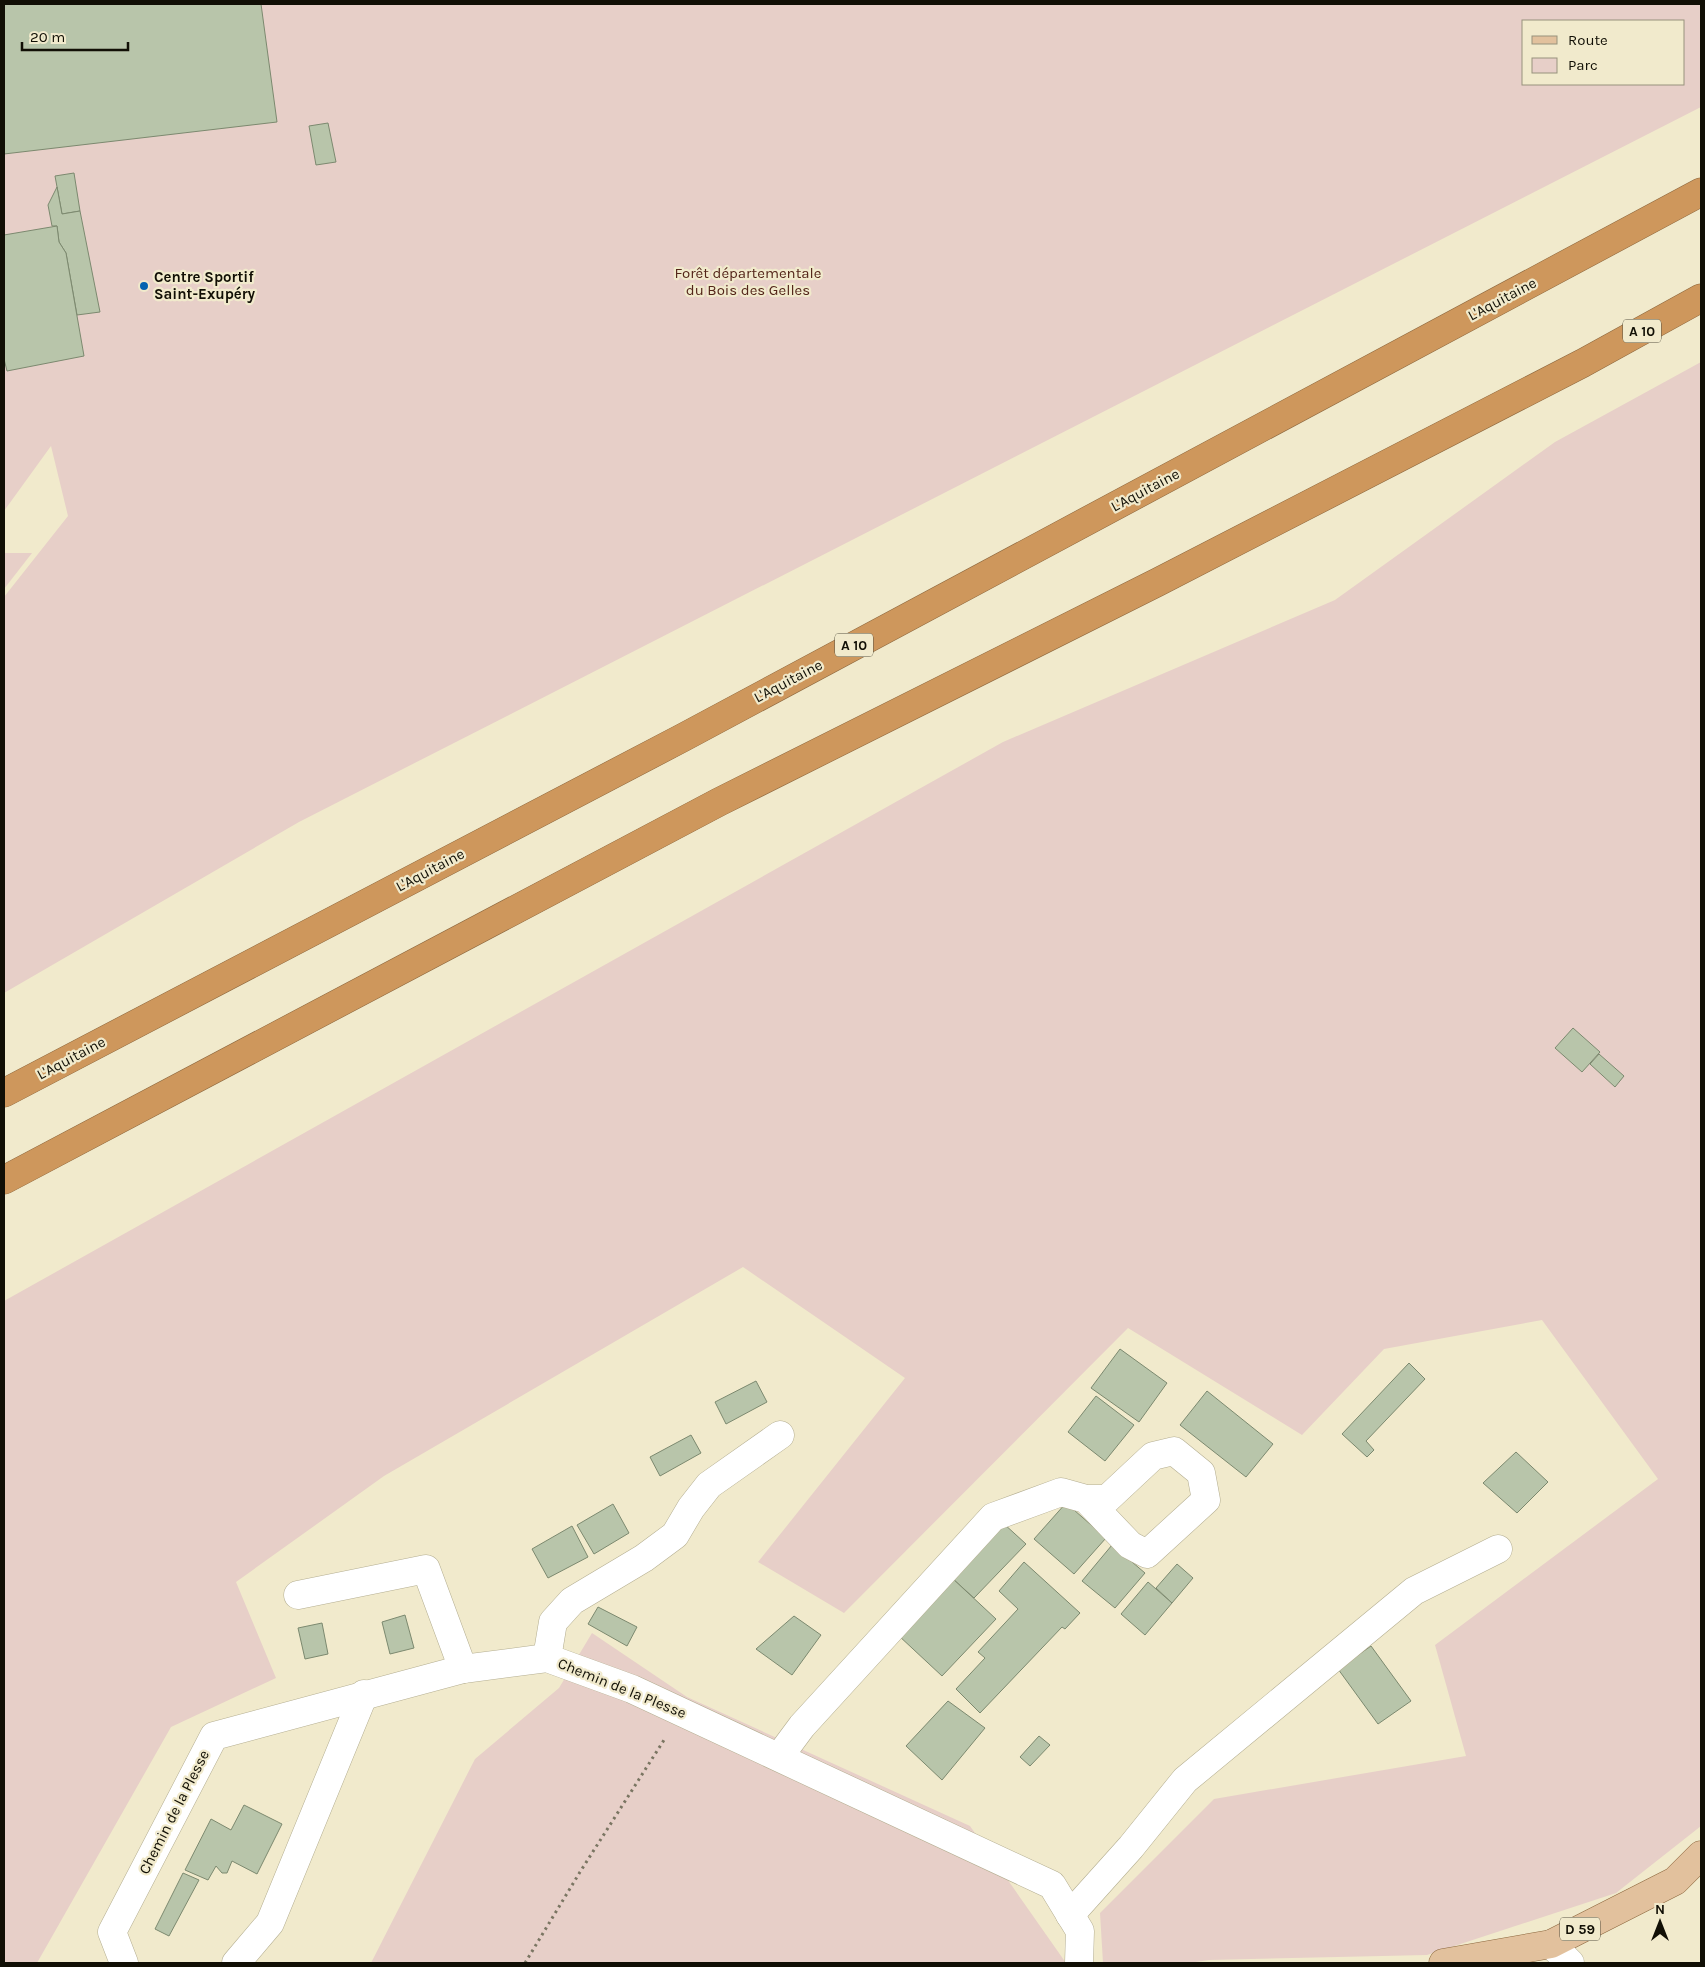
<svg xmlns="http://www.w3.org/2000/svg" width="1705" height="1967" font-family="Karla,sans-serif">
<rect width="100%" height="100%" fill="#f1eacc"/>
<g fill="#e7cfc8" fill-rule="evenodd">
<path d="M4 4H1701V107L299 822 4 993V597L68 516 51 446 4 511ZM1524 21H1684V84H1524Z"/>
<polygon points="1701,362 1701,1826 1616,1893 1427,1955 1209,1960 1189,1963 1103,1963 1100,1913 1214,1799 1466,1756 1435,1645 1658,1479 1542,1320 1384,1349 1302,1435 1128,1328 844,1613 758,1562 905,1378 743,1267 384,1476 236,1582 276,1678 171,1727 37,1963 4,1963 4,1301 1003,742 1335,600 1555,442"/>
<polygon points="4,553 32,553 4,589"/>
<polygon points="592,1633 687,1697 970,1826 1066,1963 371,1963 475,1759 559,1688"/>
</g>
<g fill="#b8c5aa" stroke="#7c896f">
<polygon points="4,4 261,4 277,122 4,154"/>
<polygon points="328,123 336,162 316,165 309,126"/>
<polygon points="74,173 80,211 62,214 55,176"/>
<polygon points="57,187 62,214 80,211 100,312 77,315 66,253 59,242 57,226 52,226 48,205"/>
<polygon points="57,226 59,242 66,253 84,356 7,371 4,359 4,235"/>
<polygon points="1573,1028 1600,1052 1582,1072 1555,1048"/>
<polygon points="1599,1054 1624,1076 1615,1087 1590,1064"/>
<polygon points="1120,1349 1167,1383 1139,1422 1091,1388"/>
<polygon points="1409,1363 1425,1379 1366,1441 1374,1450 1367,1457 1342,1434"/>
<polygon points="756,1381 767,1402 726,1424 715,1402"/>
<polygon points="1207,1391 1273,1444 1246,1477 1180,1425"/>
<polygon points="1096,1396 1134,1425 1105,1461 1068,1432"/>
<polygon points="691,1435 701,1453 660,1476 650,1457"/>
<polygon points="1516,1452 1548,1482 1517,1513 1483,1483"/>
<polygon points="1066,1503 1106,1538 1074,1574 1034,1539"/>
<polygon points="613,1504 629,1533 594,1554 577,1525"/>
<polygon points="1003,1523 1026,1544 974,1598 952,1578"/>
<polygon points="572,1526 588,1557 548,1578 532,1549"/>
<polygon points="1112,1545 1145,1573 1115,1608 1082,1581"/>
<polygon points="1024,1562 1080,1613 1065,1629 1062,1627 980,1713 956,1689 985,1658 978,1652 1018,1609 999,1591"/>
<polygon points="1177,1564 1193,1578 1172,1603 1156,1588"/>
<polygon points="952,1578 996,1619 942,1676 898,1635"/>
<polygon points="1148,1582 1172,1603 1145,1635 1121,1614"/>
<polygon points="598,1607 637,1627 627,1646 588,1624"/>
<polygon points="405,1615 414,1648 390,1654 382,1622"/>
<polygon points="794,1616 821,1635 792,1675 756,1649"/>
<polygon points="322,1623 328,1654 305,1659 298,1628"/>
<polygon points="1371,1646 1411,1701 1378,1724 1338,1669"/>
<polygon points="948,1701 985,1728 942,1780 906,1746"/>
<polygon points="1039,1736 1050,1745 1030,1766 1020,1757"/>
<polygon points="244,1805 282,1824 257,1874 232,1861 227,1873 222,1873 216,1866 208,1880 185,1870 211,1819 231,1830"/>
<polygon points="183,1873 199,1880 169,1936 155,1929"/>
</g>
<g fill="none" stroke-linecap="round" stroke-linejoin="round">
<defs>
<g id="minor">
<polyline points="298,1595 426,1569 463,1669"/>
<polyline points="547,1658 553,1622 572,1601 644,1558 675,1535 691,1508 709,1485 780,1435"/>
<polyline points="779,1757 802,1726 993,1517 1061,1492 1086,1499 1130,1545 1147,1554 1206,1500 1201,1473 1174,1451 1153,1456 1107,1499 1086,1499"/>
<polyline points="1070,1915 1131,1847 1185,1780 1414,1591 1498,1549"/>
<polyline points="1551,1944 1570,1963"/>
<polyline points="124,1963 112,1932 214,1736 463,1669 547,1658 632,1689 1052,1885 1080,1931 1079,1963"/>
<polyline points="236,1963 270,1923 364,1694"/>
</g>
<polyline id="major" points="1443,1963 1551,1944 1675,1881 1701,1855"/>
<g id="highway">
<polyline points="4,1093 684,737 1701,192"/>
<polyline points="4,1180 719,802 1158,582 1583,363 1701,298"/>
</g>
</defs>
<use href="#minor" stroke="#b4ae91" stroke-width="29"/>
<use href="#major" stroke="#8c673e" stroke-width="29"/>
<use href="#highway" stroke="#8c673e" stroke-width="29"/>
<polyline stroke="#7a7562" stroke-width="3" stroke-dasharray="2.5 4" stroke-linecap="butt" points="525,1963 580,1872 664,1740"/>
<use href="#minor" stroke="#fff" stroke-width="28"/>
<use href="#major" stroke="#e2c19d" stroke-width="28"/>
<use href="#highway" stroke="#ce975c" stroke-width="28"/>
</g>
<circle fill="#0364b0" stroke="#f1eacc" stroke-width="2" cx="144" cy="286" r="5"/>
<g text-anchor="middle" stroke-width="4.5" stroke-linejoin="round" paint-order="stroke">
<g fill="#f1eacc" stroke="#545141" stroke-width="1">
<rect x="1623" y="319.5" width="38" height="23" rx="4"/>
<rect x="835" y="633.5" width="38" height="23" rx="4"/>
<rect x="1560" y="1917.5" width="40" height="23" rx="4"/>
</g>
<g font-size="14" font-weight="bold" fill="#110f05">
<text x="1642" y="336">A 10</text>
<text x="854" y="650">A 10</text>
<text x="1580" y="1934">D 59</text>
</g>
<g font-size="15" fill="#532519" stroke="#f1eacc">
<text x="748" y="278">Forêt départementale<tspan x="748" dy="17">du Bois des Gelles</tspan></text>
</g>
<g font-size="15" font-weight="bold" fill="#110f05" stroke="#f1eacc" text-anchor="start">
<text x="154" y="282">Centre Sportif<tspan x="154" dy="17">Saint-Exupéry</tspan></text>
</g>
<g font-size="15" fill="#110f05" stroke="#f1eacc">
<text transform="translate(1502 299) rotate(-28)" y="5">L'Aquitaine</text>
<text transform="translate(1145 490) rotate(-28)" y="5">L'Aquitaine</text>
<text transform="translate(788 681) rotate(-28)" y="5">L'Aquitaine</text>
<text transform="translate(430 870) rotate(-28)" y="5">L'Aquitaine</text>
<text transform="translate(71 1058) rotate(-28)" y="5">L'Aquitaine</text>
<text transform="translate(622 1688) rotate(22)" y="5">Chemin de la Plesse</text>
<text transform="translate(174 1812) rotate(-63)" y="5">Chemin de la Plesse</text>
</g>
</g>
<rect width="1705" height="1967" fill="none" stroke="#110f05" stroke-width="10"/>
<rect x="1522" y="20" width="162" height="65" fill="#f1eacc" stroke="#97927c"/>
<rect x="1532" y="36" width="25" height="8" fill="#e2c19d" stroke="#97927c"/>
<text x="1568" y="45" font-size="15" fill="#110f05">Route</text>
<rect x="1532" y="58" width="25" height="15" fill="#e7cfc8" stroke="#97927c"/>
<text x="1568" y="70" font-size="15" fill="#110f05">Parc</text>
<g transform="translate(1660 1922)" stroke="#f1eacc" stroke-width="4" paint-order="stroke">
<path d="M0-4L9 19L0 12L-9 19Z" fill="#110f05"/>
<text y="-8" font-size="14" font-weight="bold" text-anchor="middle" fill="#110f05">N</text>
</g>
<path d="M22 42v8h106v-8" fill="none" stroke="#110f05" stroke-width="2.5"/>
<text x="30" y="42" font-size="15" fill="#110f05" stroke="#f1eacc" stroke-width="4" paint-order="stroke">20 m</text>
</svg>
